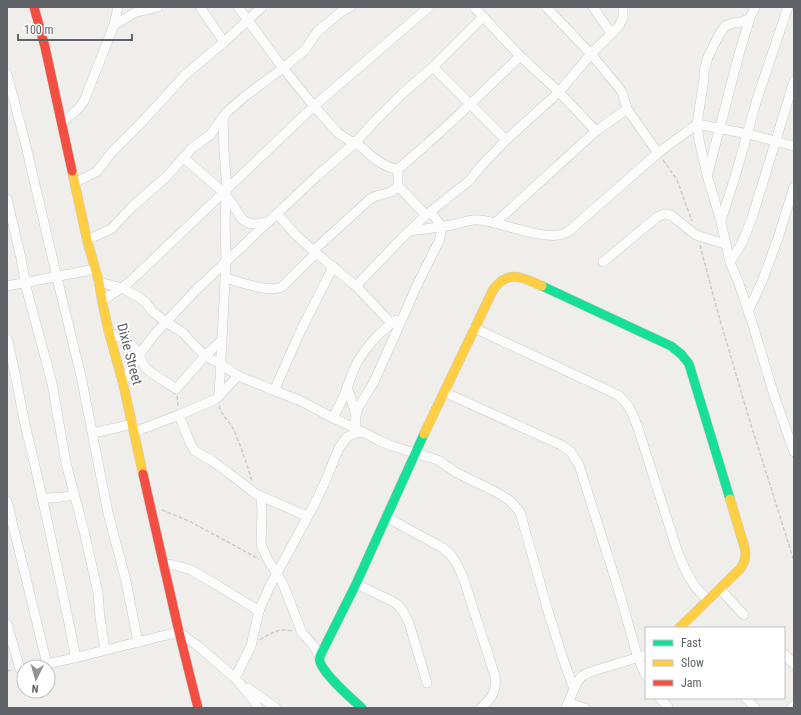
<svg xmlns="http://www.w3.org/2000/svg" width="801" height="715" font-family="'Roboto Condensed',sans-serif">
<rect width="100%" height="100%" fill="#efeeea"/>
<g fill="none" stroke-linecap="round" stroke-linejoin="round">
<defs>
<g id="street">
<polyline points="200,7 224,42"/>
<polyline points="238,7 283,68 314,106 338,133 350,141 355,142"/>
<polyline points="474,7 520,56 559,92 596,131"/>
<polyline points="546,7 591,54 620,89 623,95 627,109 658,153"/>
<polyline points="593,7 611,33"/>
<polyline points="750,18 741,22 733,23 725,26 720,33 708,57 704,71 704,79 697,124 699,140 707,175 721,222 730,262 738,281 752,322 774,395 794,452"/>
<polyline points="114,25 136,12 158,7"/>
<polyline points="433,67 506,140"/>
<polyline points="7,74 25,142 58,282 81,376 108,513 126,581 138,642"/>
<polyline points="223,118 224,151 227,190"/>
<polyline points="62,123 79,108 84,101 114,25 118,7"/>
<path d="M356 142C367 152 382 168 398 169"/>
<polyline points="184,158 224,193 233,205 242,219 248,223 254,224 268,222"/>
<polyline points="708,173 739,54 750,18 755,7"/>
<polyline points="76,182 96,172 103,164 111,153 143,121 185,75 224,42 262,7"/>
<polyline points="7,199 21,258 26,287 52,383 66,463 84,531 98,593 100,618 105,650"/>
<polyline points="277,214 296,235 316,253 356,286 391,323"/>
<path d="M426 215 398 186V169C440 134 480 95 520 56"/>
<polyline points="721,221 737,170 757,99 788,7"/>
<polyline points="495,223 596,131 627,109"/>
<path d="M410 231C425 229 441 227 456 224 464 222 471 219 480 220 501 222 544 241 563 234 565 233 567 232 569 231L658 153 697 124 748 134 794 146"/>
<polyline points="87,240 111,229 133,206 166,177 193,147 210,135 227,112 244,97 283,68 305,50 317,32 342,11 350,7"/>
<polyline points="313,251 370,199 376,196 391,192 398,186"/>
<polyline points="603,262 656,218 661,215 667,214 672,216 696,235 725,244"/>
<polyline points="730,262 742,243 752,218 794,81"/>
<path d="M225 278C240 282 269 293 282 287L316 253"/>
<polyline points="99,282 122,288 140,298 146,303 153,312 166,322 182,332 205,356 221,364 238,376 301,401 333,418 355,428 378,440 392,446 438,460 457,473 494,491 509,500 520,512 548,611 562,656 574,689 566,708"/>
<polyline points="7,286 96,269"/>
<polyline points="356,286 400,240 426,215 469,181 481,166 506,140 559,92 591,54 619,26 623,17 623,7"/>
<polyline points="102,301 127,284 138,274 314,106 429,7"/>
<polyline points="748,312 763,279 778,238 794,187"/>
<path d="M474 328 618 395C630 405 633 415 638 428L677 550C681 560 685 571 691 580 695 588 702 594 708 600"/>
<path d="M109 333C123 338 131 341 139 355 141 360 143 365 147 369 153 375 168 383 176 389L205 356 222 340"/>
<path d="M7 339C16 372 20 405 28 437 46 510 61 584 76 658"/>
<polyline points="123,383 139,355 154,335 196,290 317,176 356,142 374,122 403,93 433,67 483,17"/>
<polyline points="347,386 356,415"/>
<polyline points="274,391 301,330 333,267"/>
<polyline points="444,392 561,445 571,452 579,465 618,588 638,658 646,676"/>
<polyline points="219,396 226,262 225,222 226,196"/>
<polyline points="179,415 190,443 195,451 214,462 256,494 307,516"/>
<path d="M333 418C336 411 340 405 343 398 347 389 350 379 354 369 362 351 380 331 396 320"/>
<polyline points="355,428 356,415 358,408 374,382 419,281 439,241 441,233 441,226 431,212"/>
<polyline points="134,432 179,415 216,399 238,376"/>
<polyline points="93,433 133,424"/>
<polyline points="261,496 262,512 261,544 263,549 267,558 283,584 302,633 313,645 320,656"/>
<path d="M42 499C53 497 63 498 74 495"/>
<path d="M7 501 47 664C91 655 135 642 179 632L198 646 235 678 253 699 258 708"/>
<path d="M386 517 443 548C454 556 458 566 463 577L495 676C497 691 492 698 481 708"/>
<polyline points="164,564 174,565 191,570 217,585 259,611"/>
<polyline points="356,584 392,601 398,605 403,611 409,623 427,683"/>
<polyline points="720,589 744,615"/>
<polyline points="7,624 20,669"/>
<polyline points="784,654 794,664"/>
<polyline points="235,678 251,646 259,611 269,588 314,505 325,482 339,448 347,437 356,433 363,432"/>
<polyline points="248,688 276,708"/>
<path d="M574 689C579 679 580 676 590 672L646 655"/>
<polyline points="660,698 668,707"/>
<polyline points="746,698 755,708"/>
<polyline points="568,703 585,708"/>
<polyline points="791,708 794,705"/>
</g>
<g id="fast">
<polyline points="542,286 671,346 681,354 689,364 730,499"/>
<path d="M362 708C351 698 325 676 320 662 319 660 320 659 320 656L356 584 424 434"/>
</g>
<g id="slow">
<polyline points="72,171 87,240 99,282 102,301 109,333 123,383 143,474"/>
<path d="M424 434 493 290C508 269 523 277 542 286"/>
<path d="M679 628 740 569C745 563 746 557 745 549L730 499"/>
</g>
<g id="jam">
<polyline points="34,7 45,47 72,171"/>
<polyline points="143,474 179,632 198,708"/>
</g>
</defs>
<use href="#street" stroke="#cbcccc" stroke-width="10"/>
<use href="#fast" stroke="#cacacb" stroke-width="10"/>
<use href="#slow" stroke="#cacacb" stroke-width="10"/>
<use href="#jam" stroke="#cacacb" stroke-width="10"/>
<g stroke="#cacfcc" stroke-width="1.5" stroke-dasharray="4 2" stroke-linecap="butt">
<polyline points="663,160 677,180 692,221"/>
<polyline points="700,245 716,306 748,415 794,561"/>
<polyline points="177,396 178,407"/>
<polyline points="219,406 222,413 233,428 242,450 252,481"/>
<polyline points="162,510 189,521 259,559"/>
<path d="M260 640C270 633 280 628 292 631"/>
<polyline points="31,667 39,665"/>
<polyline points="7,671 13,670"/>
</g>
<use href="#street" stroke="#fdfcfc" stroke-width="9"/>
<use href="#fast" stroke="#16e098" stroke-width="9"/>
<use href="#slow" stroke="#ffcf43" stroke-width="9"/>
<use href="#jam" stroke="#f24e42" stroke-width="9"/>
</g>
<g text-anchor="middle" stroke-width="3.5" stroke-linejoin="round" paint-order="stroke">
<g font-size="14" fill="#5f6368" stroke="#fff">
<text transform="translate(130 354) rotate(75)" y="5">Dixie Street</text>
</g>
</g>
<rect width="801" height="715" fill="none" stroke="#5f6368" stroke-width="16"/>
<rect x="645" y="627" width="140" height="72" fill="#ffffff" stroke="#bfc1c3"/>
<rect x="653" y="640" width="20" height="6" fill="#16e098" stroke="#bfc1c3"/>
<text x="681" y="647" font-size="12" fill="#5f6368">Fast</text>
<rect x="653" y="660" width="20" height="6" fill="#ffcf43" stroke="#bfc1c3"/>
<text x="681" y="667" font-size="12" fill="#5f6368">Slow</text>
<rect x="653" y="680" width="20" height="6" fill="#f24e42" stroke="#bfc1c3"/>
<text x="681" y="687" font-size="12" fill="#5f6368">Jam</text>
<g transform="translate(36 679) rotate(185)"><circle r="19" fill="#ffffff" stroke="#bfc1c3"/>
<path d="M0-3L7 15L0 10L-7 15Z" fill="#919496"/>
<text y="-6" font-size="11" font-weight="bold" text-anchor="middle" fill="#5f6368">N</text>
</g>
<path d="M18 34v6h114v-6" fill="none" stroke="#5f6368" stroke-width="2"/>
<text x="24" y="34" font-size="12" fill="#5f6368" stroke="#ffffff" stroke-width="3" paint-order="stroke">100 m</text>
</svg>
